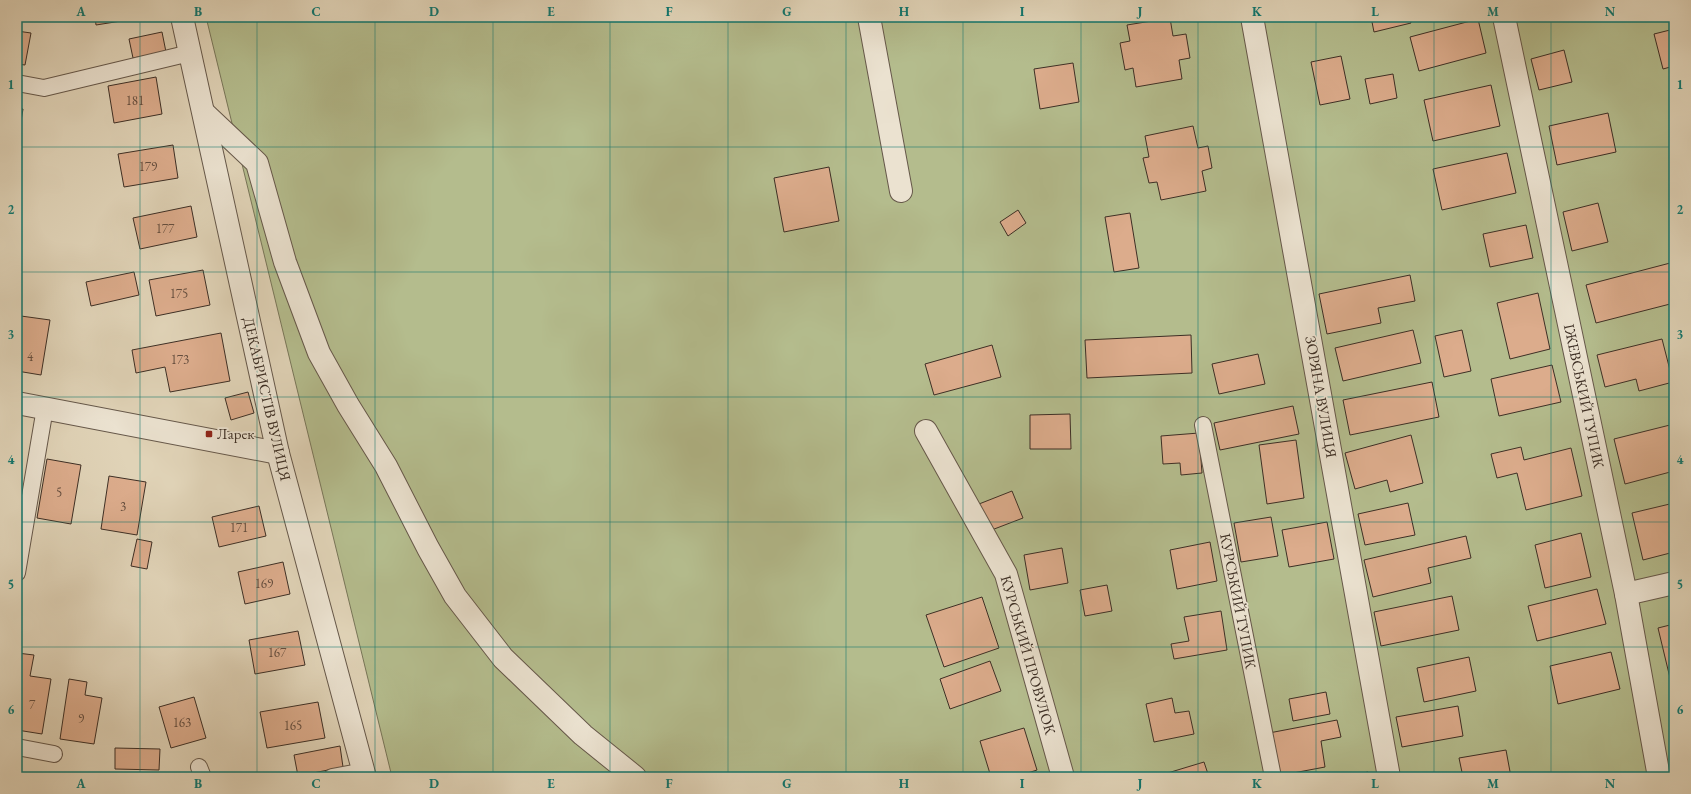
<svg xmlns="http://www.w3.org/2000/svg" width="1691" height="794" font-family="'EB Garamond',serif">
<rect width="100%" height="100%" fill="#e0d3b7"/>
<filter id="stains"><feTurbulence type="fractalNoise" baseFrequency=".005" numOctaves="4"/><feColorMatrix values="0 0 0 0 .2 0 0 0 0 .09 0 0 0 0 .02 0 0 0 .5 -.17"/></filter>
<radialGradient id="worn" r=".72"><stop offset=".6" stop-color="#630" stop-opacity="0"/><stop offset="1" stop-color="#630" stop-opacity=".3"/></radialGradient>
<polygon fill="#b4bc8d" stroke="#787659" points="206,17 1674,17 1674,777 392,777"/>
<g fill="#dcac8c" stroke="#3d2f25">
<polygon points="95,17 140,17 140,18 96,25"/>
<polygon points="1371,17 1409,17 1411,23 1374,32"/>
<polygon points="1170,18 1173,36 1186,34 1190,58 1179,60 1182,79 1136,87 1133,68 1125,70 1120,43 1130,41 1127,25"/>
<polygon points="1478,19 1486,53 1419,71 1410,37"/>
<polygon points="1674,29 1674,66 1663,69 1654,34"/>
<polygon points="17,31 31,33 25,65 17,64"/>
<polygon points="162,32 166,52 133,58 129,39"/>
<polygon points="1564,50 1572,82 1539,90 1531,59"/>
<polygon points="1341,56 1350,99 1320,105 1311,62"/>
<polygon points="1073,63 1079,102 1040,109 1034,69"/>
<polygon points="1393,74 1397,98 1370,104 1365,79"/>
<polygon points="156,77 162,114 114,123 108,86"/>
<polygon points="1491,85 1500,126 1433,141 1424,100"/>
<polygon points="17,109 23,109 17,145"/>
<polygon points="1608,113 1616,152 1557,165 1549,126"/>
<polygon points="1193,126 1198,148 1208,146 1212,168 1202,171 1206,191 1161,200 1157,182 1149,183 1143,158 1149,157 1145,136"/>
<polygon points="173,145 178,178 124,187 118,154"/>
<polygon points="1507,153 1516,193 1442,210 1433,169"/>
<polygon points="829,167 839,221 784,232 774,178"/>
<polygon points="1598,203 1608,242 1572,251 1563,212"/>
<polygon points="191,206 197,237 140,249 133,218"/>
<polygon points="1018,210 1026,223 1008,236 1000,222"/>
<polygon points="1130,213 1139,268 1114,272 1105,217"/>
<polygon points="1526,225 1533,258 1490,267 1483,234"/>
<polygon points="1674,262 1674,303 1596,323 1586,285"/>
<polygon points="203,270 210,305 156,316 149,280"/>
<polygon points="134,272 139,295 91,306 86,282"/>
<polygon points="1410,275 1415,301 1378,308 1381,323 1327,334 1319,294"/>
<polygon points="1538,293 1550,349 1510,359 1497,303"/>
<polygon points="21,316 50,320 41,375 17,371 17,341"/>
<polygon points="1413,330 1421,363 1343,381 1335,348"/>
<polygon points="1462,330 1471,371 1444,377 1435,336"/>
<polygon points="221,333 230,381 170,392 165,367 136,373 132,350"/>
<polygon points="1191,335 1192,373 1087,378 1085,340"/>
<polygon points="1662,339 1673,382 1639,391 1636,379 1605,387 1597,355"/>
<polygon points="992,345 1001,377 934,395 925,364"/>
<polygon points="1258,354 1265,384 1219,394 1212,364"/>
<polygon points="1552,365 1561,402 1499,416 1491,379"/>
<polygon points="1432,382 1439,417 1350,435 1343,400"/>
<polygon points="248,392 254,413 231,420 225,398"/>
<polygon points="1293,406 1299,434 1220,450 1214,423"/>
<polygon points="1070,414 1071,449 1030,449 1030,415"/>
<polygon points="1670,425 1674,442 1674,471 1625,484 1614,439"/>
<polygon points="1199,433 1202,473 1181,475 1180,463 1163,464 1161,436"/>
<polygon points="1411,435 1423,483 1390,492 1387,480 1355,489 1345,453"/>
<polygon points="1296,440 1304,498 1267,504 1259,445"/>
<polygon points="1521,447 1524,460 1571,448 1582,496 1526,510 1517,473 1497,478 1491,454"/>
<polygon points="47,459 81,465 71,524 37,518"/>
<polygon points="109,476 146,482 137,535 101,529"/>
<polygon points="1012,491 1023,518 989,531 979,504"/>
<polygon points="1408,503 1415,535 1365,545 1358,514"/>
<polygon points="1674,503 1674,552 1643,560 1632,513"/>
<polygon points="259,506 266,536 219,547 212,517"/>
<polygon points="1271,517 1278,556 1241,562 1234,523"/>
<polygon points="1327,522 1334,559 1289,567 1282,530"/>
<polygon points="1581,533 1591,577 1545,588 1535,545"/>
<polygon points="1466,536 1471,558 1428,568 1431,583 1373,597 1364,560"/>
<polygon points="137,539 152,542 147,569 131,566"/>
<polygon points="1210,542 1217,581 1177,589 1170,550"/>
<polygon points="1062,548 1068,583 1030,590 1024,555"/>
<polygon points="283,562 290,594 245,604 238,572"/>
<polygon points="1107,585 1112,611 1085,616 1080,590"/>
<polygon points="1597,589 1606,624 1537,641 1528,606"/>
<polygon points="1452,596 1459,630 1381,646 1374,612"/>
<polygon points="982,597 999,648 944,667 926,615"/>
<polygon points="1221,611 1227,650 1174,659 1171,644 1189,641 1184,617"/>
<polygon points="1674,624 1674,677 1670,678 1658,628"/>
<polygon points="298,631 305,665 255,674 249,640"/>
<polygon points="1611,652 1620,689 1558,704 1550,666"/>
<polygon points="17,653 34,655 30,676 51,679 42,734 17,730"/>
<polygon points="1469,657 1476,691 1424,702 1417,668"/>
<polygon points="990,661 1001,691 950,709 940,679"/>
<polygon points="69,679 87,682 85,695 102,698 94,744 60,739"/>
<polygon points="1326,692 1330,714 1293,721 1289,699"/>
<polygon points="194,697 206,738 171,748 159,707"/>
<polygon points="1172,698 1175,713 1189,711 1194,734 1154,742 1146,704"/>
<polygon points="318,702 325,738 267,748 260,712"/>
<polygon points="1458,706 1463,736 1402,747 1396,717"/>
<polygon points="1337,720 1341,737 1321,741 1325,767 1277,776 1269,733"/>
<polygon points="1024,728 1037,770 1015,777 991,777 980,741"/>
<polygon points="340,746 343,767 298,776 294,755"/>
<polygon points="115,748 160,749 159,770 115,769"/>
<polygon points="1506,750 1511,777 1463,777 1459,758"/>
<polygon points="1204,762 1209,777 1162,777 1161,775"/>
<polygon points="1368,772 1369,777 1341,777"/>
</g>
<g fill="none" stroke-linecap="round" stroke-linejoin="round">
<defs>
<g id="lane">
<polyline points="17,83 44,88 190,53"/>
<polyline points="1203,425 1273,777"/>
<polyline points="17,573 45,408"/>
<polyline points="17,747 54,754"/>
<polyline points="199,767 203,777"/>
<polyline points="332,777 364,771"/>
</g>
<g id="street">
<polyline points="182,17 278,453 365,777"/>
<polyline points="869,17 901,191"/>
<polyline points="1252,17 1389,777"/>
<polyline points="1504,17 1626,594 1659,777"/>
<polyline points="204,113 257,163 285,262 319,353 348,405 386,466 428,548 455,596 503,658 583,735 635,777"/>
<polyline points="17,403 278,453"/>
<polyline points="926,431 1006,574 1063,777"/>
<polyline points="1626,594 1674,583"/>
</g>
</defs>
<use href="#lane" stroke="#66584a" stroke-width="18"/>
<use href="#street" stroke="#66584a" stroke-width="24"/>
<use href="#lane" stroke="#ebe2d0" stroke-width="16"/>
<use href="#street" stroke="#ebe2d0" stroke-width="22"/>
</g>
<path fill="none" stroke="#0f766e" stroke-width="1" stroke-opacity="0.55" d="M140 17V777M257 17V777M375 17V777M493 17V777M610 17V777M728 17V777M846 17V777M963 17V777M1081 17V777M1198 17V777M1316 17V777M1434 17V777M1551 17V777M17 147H1674M17 272H1674M17 397H1674M17 522H1674M17 647H1674"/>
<rect fill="#8f2418" stroke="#ebe2d0" stroke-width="1.5" x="205" y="430" width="8" height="8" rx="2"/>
<g text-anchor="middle" stroke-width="3.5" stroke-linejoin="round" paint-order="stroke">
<g font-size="13" fill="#654e3f">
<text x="135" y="105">181</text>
<text x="148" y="171">179</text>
<text x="165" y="233">177</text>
<text x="179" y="298">175</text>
<text x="30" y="361">4</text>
<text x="180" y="364">173</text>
<text x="59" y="497">5</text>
<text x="123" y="511">3</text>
<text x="239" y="532">171</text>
<text x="264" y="588">169</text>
<text x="277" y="657">167</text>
<text x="32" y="709">7</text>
<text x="81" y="723">9</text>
<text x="182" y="727">163</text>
<text x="293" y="730">165</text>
</g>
<g font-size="15" fill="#3d2f25" stroke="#ebe2d0">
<text transform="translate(1584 396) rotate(78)" y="5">ІЖЕВСЬКИЙ ТУПИК</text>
<text transform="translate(1321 397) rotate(80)" y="5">ЗОРЯНА ВУЛИЦЯ</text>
<text transform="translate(267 399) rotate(77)" y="5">ДЕКАБРИСТІВ ВУЛИЦЯ</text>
<text transform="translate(1238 601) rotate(79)" y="5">КУРСЬКИЙ ТУПИК</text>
<text transform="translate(1028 655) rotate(74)" y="5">КУРСЬКИЙ ПРОВУЛОК</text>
</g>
<g font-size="15" fill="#3d2f25" stroke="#ebe2d0" text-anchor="start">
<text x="217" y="439">Ларек</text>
</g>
</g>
<rect width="1691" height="794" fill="none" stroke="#e0d3b7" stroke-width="44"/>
<rect x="22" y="22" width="1647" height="750" fill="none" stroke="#0f766e" stroke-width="1.5"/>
<g font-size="13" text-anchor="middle" font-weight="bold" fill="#0f766e">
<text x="81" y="16">A</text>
<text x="198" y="16">B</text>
<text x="316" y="16">C</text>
<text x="434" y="16">D</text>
<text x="551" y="16">E</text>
<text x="669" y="16">F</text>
<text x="787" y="16">G</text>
<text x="904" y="16">H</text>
<text x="1022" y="16">I</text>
<text x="1140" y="16">J</text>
<text x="1257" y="16">K</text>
<text x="1375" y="16">L</text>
<text x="1493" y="16">M</text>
<text x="1610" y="16">N</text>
<text x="11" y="89">1</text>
<text x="1680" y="89">1</text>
<text x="11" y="214">2</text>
<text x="1680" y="214">2</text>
<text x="11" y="339">3</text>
<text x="1680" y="339">3</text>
<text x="11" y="464">4</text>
<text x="1680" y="464">4</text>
<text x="11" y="589">5</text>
<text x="1680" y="589">5</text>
<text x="11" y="714">6</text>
<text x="1680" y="714">6</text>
<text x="81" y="788">A</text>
<text x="198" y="788">B</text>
<text x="316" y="788">C</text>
<text x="434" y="788">D</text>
<text x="551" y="788">E</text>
<text x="669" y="788">F</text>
<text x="787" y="788">G</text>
<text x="904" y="788">H</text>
<text x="1022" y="788">I</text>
<text x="1140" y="788">J</text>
<text x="1257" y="788">K</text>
<text x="1375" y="788">L</text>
<text x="1493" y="788">M</text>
<text x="1610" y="788">N</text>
</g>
<rect width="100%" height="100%" filter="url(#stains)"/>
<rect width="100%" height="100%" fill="url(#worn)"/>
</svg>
